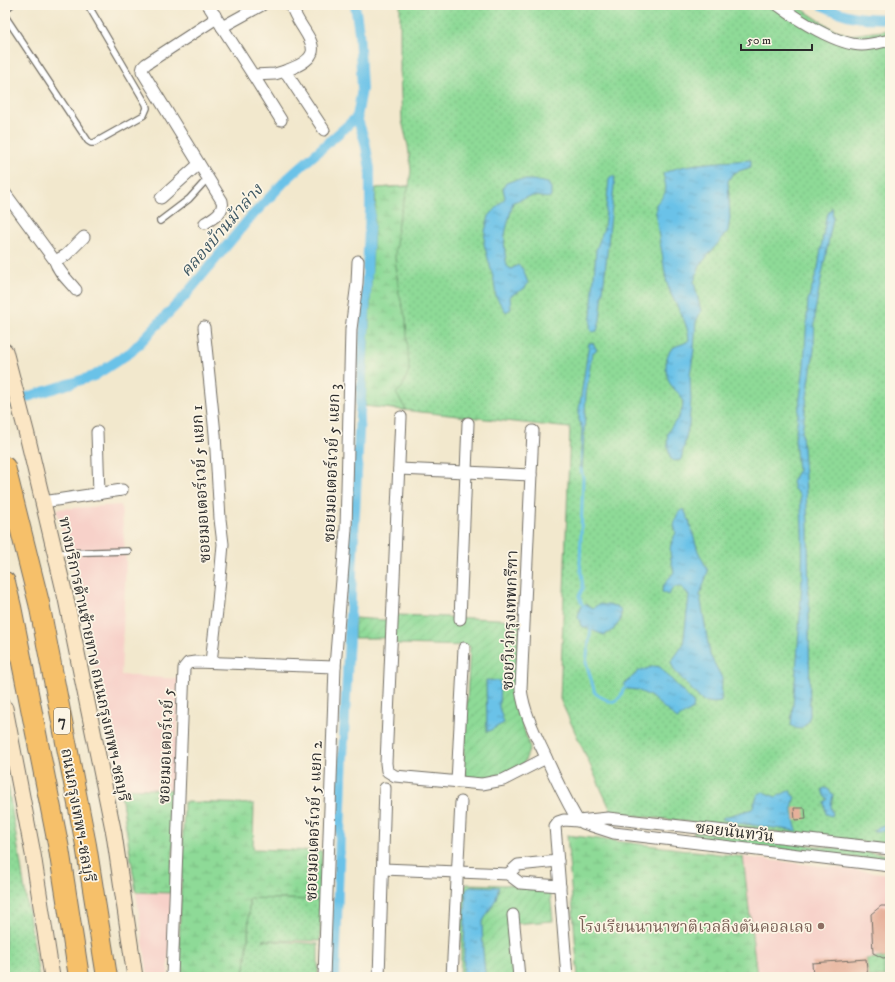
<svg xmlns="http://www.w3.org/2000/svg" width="895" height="982" font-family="'IM FELL DW Pica','Noto Serif Thai',serif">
<defs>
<pattern id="grass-dots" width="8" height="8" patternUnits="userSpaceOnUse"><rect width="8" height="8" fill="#8eda97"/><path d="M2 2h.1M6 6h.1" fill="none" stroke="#7bbb82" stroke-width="1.8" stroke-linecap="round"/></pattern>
<pattern id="wetland-marsh" width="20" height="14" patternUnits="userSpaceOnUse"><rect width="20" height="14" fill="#8eda97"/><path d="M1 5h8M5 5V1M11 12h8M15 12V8" fill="none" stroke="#7bbb82"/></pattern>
<pattern id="garden-furrows" width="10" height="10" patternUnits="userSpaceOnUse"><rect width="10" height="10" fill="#8eda97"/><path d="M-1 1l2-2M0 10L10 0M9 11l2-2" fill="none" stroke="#7bbb82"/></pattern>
<pattern id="water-ripples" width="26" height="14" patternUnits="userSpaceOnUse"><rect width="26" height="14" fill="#6bc2e8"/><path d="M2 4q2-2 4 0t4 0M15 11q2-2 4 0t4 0" fill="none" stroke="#589ebc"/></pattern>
</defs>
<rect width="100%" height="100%" fill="#fcf5e5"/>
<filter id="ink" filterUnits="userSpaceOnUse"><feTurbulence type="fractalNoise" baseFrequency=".025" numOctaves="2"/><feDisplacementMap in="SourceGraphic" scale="8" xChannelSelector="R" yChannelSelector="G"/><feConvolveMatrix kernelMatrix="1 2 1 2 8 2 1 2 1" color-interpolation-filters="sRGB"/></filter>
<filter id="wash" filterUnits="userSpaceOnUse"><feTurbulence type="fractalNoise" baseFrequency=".012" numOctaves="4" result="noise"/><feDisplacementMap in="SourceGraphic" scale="16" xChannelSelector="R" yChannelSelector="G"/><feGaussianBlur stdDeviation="0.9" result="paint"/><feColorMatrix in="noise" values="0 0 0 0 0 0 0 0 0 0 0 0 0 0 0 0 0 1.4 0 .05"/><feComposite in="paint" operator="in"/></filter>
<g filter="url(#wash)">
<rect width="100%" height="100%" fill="#f2e8cd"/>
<g fill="#f7d1c9">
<polygon points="121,505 126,561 121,675 179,679 176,790 120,788 81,596 56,509"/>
<polygon points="743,857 890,874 890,977 757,977"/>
<polygon points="136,892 171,893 168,977 148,977"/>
</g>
<g fill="url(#grass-dots)" stroke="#5c8261">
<polygon points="400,5 796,5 831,28 849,35 890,30 890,845 612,813 560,699 570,428 365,406 376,188 409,186 411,170 408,146 402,121 400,72"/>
<polygon points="8,786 39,977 5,977 5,790"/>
<polygon points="694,831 890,855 890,862 693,839"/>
<polygon points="249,898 321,900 320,941 263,940 318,944 318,977 244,977 248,939"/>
</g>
<g fill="url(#wetland-marsh)" stroke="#5c8261">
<polygon points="409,186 398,222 395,257 399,294 406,319 409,370 402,388 396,393 406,410 365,406 376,188"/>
<polygon points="120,788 176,790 171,893 136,892"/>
<polygon points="184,802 254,804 253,849 322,851 321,900 249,898 248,939 244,977 178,977"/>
<polygon points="567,835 743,857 757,977 578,977"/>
</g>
<g fill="url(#garden-furrows)" stroke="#5c8261">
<polygon points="399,615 520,620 514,698 530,748 524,763 506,773 484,779 470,780 463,772 470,646 397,644 386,638 354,638 355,618 385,620"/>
<polygon points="467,884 511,885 550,892 553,921 511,924 516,977 460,977 463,889"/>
<polygon points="890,957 890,977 868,977 866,959"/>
</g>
<polygon fill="#8eda97" stroke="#5c8261" points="890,957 890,977 885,977 883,958"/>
<g fill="url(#water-ripples)" stroke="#4b768a">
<path d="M751 160V167L733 173 728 181 730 218 728 231 700 265 694 282 701 311 696 322 694 350 690 375 691 400 689 424 681 460 674 461 670 458C669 451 666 441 668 433 671 424 683 417 683 403 683 394 675 392 671 385 665 376 663 355 673 348 678 344 684 345 689 340 688 322 677 308 670 292 665 280 664 265 662 253 659 236 655 220 656 204 668 192 667 190 663 174 681 162 728 162 751 160Z"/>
<polygon points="611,176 615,177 600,320 597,331 592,332 590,329 596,250 604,228 609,179"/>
<path d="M515 180H533L548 183 551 188V197C544 199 541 196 535 196 531 195 517 201 513 202 511 212 508 221 506 230 503 242 505 255 507 266L511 269 518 265 523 269 528 283 525 288 510 296 511 309 506 312 496 297 494 281 484 244 485 231 489 216 505 198 503 188 506 183Z"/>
<path d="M832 207 833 218 815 311 814 350 802 432 808 522 810 716 807 723 801 729 795 728 791 725C796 675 800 625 802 575 803 548 802 521 800 495L794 489 792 482 798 471 795 439 804 365 808 300 818 268 826 217Z"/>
<polygon points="589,343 593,343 597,350 592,353 586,395 582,474 580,466 582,429 579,420 579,409"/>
<path d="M684 509 689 521 698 551 708 571 700 595 710 655 722 678 721 702 714 703 702 701 674 670 671 662 683 645 689 596 682 587H674L668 595 662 592 663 586 674 572C670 555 667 548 676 533L674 525 678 513Z"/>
<polygon points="586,604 593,608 599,604 616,606 620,609 621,613 620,621 613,630 604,635 581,626 578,617 580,607"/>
<polygon points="655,666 660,667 694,704 693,709 677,719 650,696 637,690 627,689 624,684 639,671"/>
<polygon points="486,680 500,681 499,707 504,723 487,732"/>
<polygon points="825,788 828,789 833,795 831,806 833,815 831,816 826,814 824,802 828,799 824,796 822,789"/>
<path d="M790 790 792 795 795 797C790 808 794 820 797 831L737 823 722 819 724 817 752 809 758 794 763 792 776 797Z"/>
<polygon points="890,823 890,831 872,831 878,827"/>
<polygon points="471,886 499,887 496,899 482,923 483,951 485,972 487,977 463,977 466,890"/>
</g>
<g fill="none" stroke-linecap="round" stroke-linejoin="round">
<g stroke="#6bc2e8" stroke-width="3">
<polyline points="581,469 583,478 580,564 583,588 579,596 581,602 585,609"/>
<polyline points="591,628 586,662 595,693 601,697 611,702 617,700 621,696 623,689 629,686"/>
<polyline points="890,714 890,715"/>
</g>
<g stroke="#6bc2e8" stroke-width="10">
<path d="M822 5C845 17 864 20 890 18"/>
<polyline points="5,404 94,376 131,352 184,297 249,219 287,179 357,117 362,89 359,32 355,5"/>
<polyline points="335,977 342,777 370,210 370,169 365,142 357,117"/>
</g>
</g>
<g id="blocks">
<g fill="#e6b09a">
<polygon points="794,808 805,808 806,819 795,820"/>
<polygon points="881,906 890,906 890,957 883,958 873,953 871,914"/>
<polygon points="866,959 868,977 813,977 812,963"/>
</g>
</g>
</g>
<g filter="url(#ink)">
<use href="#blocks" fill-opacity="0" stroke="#716d64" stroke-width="1"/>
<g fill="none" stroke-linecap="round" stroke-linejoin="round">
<defs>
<g id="lane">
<polyline points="5,10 11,5"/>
<polyline points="5,16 88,141 91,143 94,143 144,115 147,108 146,104 88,5"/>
<polyline points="160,221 189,199 208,178"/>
<polyline points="56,553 128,551"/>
</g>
<g id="street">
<polyline points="208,5 253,75 275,74 285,71 324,130"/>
<path d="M778 5C798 20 837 45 862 45 871 45 881 42 890 40"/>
<polyline points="222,27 262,5"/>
<path d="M285 71C337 53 301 36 291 5"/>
<polyline points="253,75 281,120"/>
<polyline points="5,193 55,261 66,255 84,237"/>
<polyline points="161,198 199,164"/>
<path d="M205 223C213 218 225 212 222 201L142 71 143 67 146 64 212 21 215 15"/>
<path d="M55 261C58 272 69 281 76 290"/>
<polyline points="204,327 215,434 220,519 223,544 218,602 211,662"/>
<polyline points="401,417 386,763 387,771 395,776 482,784 503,780 546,758"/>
<path d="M533 431 521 689C524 713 535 734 545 755 555 778 566 800 578 821"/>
<polyline points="97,432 99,494"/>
<polyline points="399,469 531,475"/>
<polyline points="43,502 122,490"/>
<polyline points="460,619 468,423"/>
<polyline points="457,782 464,648"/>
<polyline points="583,823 614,833 890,866"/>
<polyline points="383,869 508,874 520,883 560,886"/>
<polyline points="508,874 518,865 558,861"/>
<polyline points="513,915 519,977"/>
<polyline points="172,977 184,668 188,663 195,662 335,667"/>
<polyline points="324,977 335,667 346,529 351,329 357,283 358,261"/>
<polyline points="379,977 385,788"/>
<polyline points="452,977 461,802"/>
<polyline points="567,977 555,826 558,822 564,820 578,821 608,818 890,849"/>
</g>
<g id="secondary">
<polyline points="5,351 27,435 66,599 114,834 135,977"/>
<polyline points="5,708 33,854 52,977"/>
</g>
<g id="highway">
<polyline points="5,467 39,603 86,845 107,977"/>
<polyline points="5,582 11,607 59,849 79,977"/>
</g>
</defs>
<use href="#lane" stroke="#716d64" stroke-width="8"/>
<use href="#street" stroke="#716d64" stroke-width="13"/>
<use href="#secondary" stroke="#716d64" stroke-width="17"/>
<use href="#highway" stroke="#716d64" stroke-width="22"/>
<use href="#lane" stroke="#fff" stroke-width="5.5"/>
<use href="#street" stroke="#fff" stroke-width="11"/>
<use href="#secondary" stroke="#fbe6c4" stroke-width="15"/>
<use href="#highway" stroke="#f6c06b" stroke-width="20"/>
</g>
</g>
<circle fill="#8d6e63" stroke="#fcf5e5" stroke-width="1.5" cx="821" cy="926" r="4"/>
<g text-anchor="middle" stroke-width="3.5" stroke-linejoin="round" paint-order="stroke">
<rect fill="#fcf5e5" stroke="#6a6863" stroke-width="1" x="54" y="708" width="16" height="26" rx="3"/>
<g font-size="15" font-weight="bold" fill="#2b2b2b">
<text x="62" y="726">7</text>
</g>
<g font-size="16" fill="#2b2b2b" stroke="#fcf5e5">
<text transform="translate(331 463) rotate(-88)" y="6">ซอยมอเตอร์เวย์ 5 แยก 3</text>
<text transform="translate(200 484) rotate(-93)" y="6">ซอยมอเตอร์เวย์ 5 แยก 1</text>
<text transform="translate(509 620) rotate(-88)" y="6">ซอยวิเว่กรุงเทพกรีฑา</text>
<text transform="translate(95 659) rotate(78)" y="6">ทางบริการด้านซ้ายทาง ถนนกรุงเทพฯ-ชลบุรี</text>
<text transform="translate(165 746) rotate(-88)" y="6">ซอยมอเตอร์เวย์ 5</text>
<text transform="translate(79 815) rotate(80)" y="6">ถนนกรุงเทพฯ-ชลบุรี</text>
<text transform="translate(313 821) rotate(-88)" y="6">ซอยมอเตอร์เวย์ 5 แยก 2</text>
<text transform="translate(735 831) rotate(7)" y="6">ซอยนันทวัน</text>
</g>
<g font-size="16" fill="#785e54" stroke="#fcf5e5" text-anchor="end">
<text x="813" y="932">โรงเรียนนานาชาติเวลลิงตันคอลเลจ</text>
</g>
<g font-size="17" font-style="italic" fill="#3e5864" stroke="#fcf5e5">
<text transform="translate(221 230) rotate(-49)" y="6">คลองบ้านม้าล่าง</text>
</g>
</g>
<rect width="895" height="982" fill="none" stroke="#fcf5e5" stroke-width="20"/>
<path d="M741 44v6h71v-6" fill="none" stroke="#2b2b2b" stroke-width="2"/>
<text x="747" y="44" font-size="12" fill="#2b2b2b" stroke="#fcf5e5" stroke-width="3" paint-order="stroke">50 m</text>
</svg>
